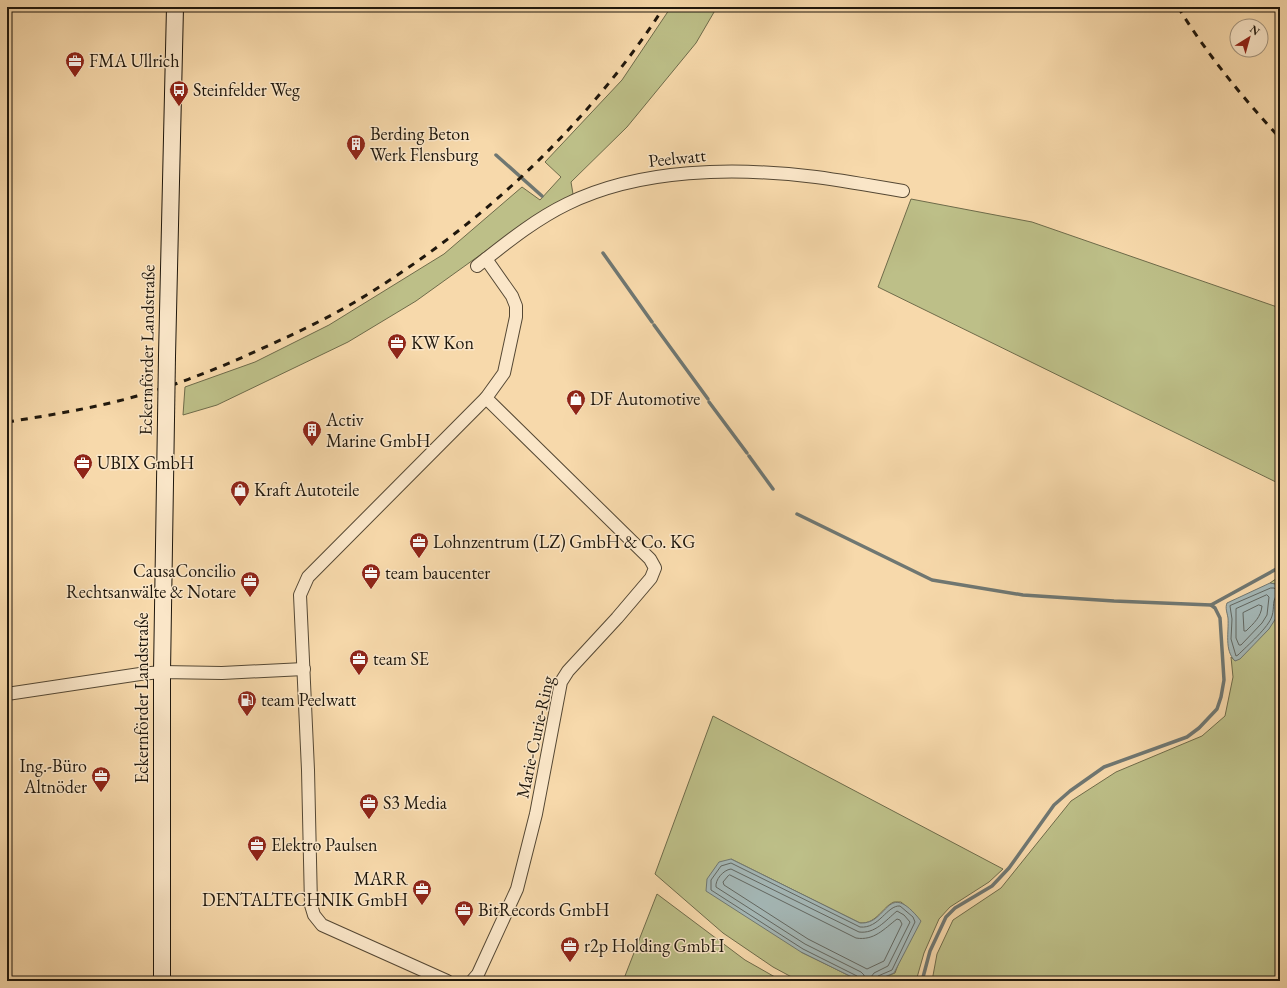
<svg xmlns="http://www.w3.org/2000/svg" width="1287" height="988" font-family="'EB Garamond',serif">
<rect width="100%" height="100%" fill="#f7d9ab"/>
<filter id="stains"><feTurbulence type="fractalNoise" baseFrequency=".005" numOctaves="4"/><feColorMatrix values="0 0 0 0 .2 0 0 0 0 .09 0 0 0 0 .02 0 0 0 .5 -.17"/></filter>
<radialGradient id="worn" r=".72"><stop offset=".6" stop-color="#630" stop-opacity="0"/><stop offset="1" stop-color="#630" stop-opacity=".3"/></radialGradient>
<g fill="#bdbf88" stroke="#6e6b4a">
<polygon points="671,7 717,7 696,43 627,127 571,182 573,194 519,227 416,301 348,342 217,405 183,415 185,387 255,362 329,325 444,254 522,187 540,200 561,177 545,162 622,80"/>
<polygon points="911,199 1032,222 1280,308 1280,484 878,287"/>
<polygon points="1280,576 1280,981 932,981 937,954 953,920 1001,888 1071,801 1116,772 1202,736 1225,716 1233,677 1231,657 1235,661 1269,629 1275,584 1270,583"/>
<path d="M713 716 1003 869 989 882 950 907 939 919 924 953 916 981H875L895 973 916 915 901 902C900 902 894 902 894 902 882 907 877 924 860 923L731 859 801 952 858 980 862 981H799L773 967 723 933 655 874Z"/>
<polygon points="657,894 745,960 782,981 623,981"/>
</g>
<g fill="#a4b7b6" stroke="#6f7772">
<path d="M1270 583 1275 584 1279 588 1276 618 1269 629 1240 659 1235 661C1224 650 1229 632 1228 618 1227 612 1225 608 1227 603Z"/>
<path d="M731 859 860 923C889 925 886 877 921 921L894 973 875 981 858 980 801 952 706 891 707 879 719 862Z"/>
</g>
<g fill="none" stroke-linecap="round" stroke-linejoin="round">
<g stroke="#626761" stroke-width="1">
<path d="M1271 588H1274L1279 592C1271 601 1275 606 1272 616 1269 627 1247 646 1238 655L1236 656 1231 639 1232 619 1230 606Z"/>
<polygon points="1267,595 1269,597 1267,615 1262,623 1241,645 1239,645 1236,638 1236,609"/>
<path d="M1259 605 1262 606C1261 617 1254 623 1246 631H1244L1243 613Z"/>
<path d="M730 875 856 938C874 941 884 929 897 919L900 920 902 924 884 961 867 969 808 939 724 885 723 882 728 876Z"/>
<path d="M860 981 857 976 803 949 711 890V880L721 866 731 863 860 927C879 929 887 905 900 906L913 917 915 922 892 970 878 976 876 981"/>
<path d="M865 981 864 975 861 972 805 944 716 887C715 880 723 870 731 869L859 932C875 934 885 921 897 911L904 915 910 922 888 966 874 973 871 977V981"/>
</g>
<g stroke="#6f7772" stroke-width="3.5">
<polyline points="1279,7 1280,8"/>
<polyline points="496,155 542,196"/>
<polyline points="603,253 652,322"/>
<polyline points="654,325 708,399"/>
<polyline points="709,402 747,453"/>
<polyline points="749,456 773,489"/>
<polyline points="797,514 932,580 1023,595 1114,601 1211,605 1280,567"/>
<polyline points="922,981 930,951 946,917 955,908 992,886 1009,868 1054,805 1070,791 1104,767 1187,737 1199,728 1217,709 1221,697 1224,680 1220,618 1215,608 1211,605"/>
</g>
<defs>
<g id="street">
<path d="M477 266C505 244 534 220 567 204 640 168 735 167 816 177 845 181 874 186 903 191"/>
<polyline points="7,694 140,674 162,672 222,673 304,669"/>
<polyline points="447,981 322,925 314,915 311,905 308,770 300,595 308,577 486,398 504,373 516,317 516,306 512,296 486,259"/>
<polyline points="472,981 478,974 517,889 536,814 561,682 568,671 617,618 651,578 655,568 650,559 486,398"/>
</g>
<g id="secondary">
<polyline points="167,356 175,7"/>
<polyline points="162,981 162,672 166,419"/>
</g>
</defs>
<use href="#street" stroke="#554834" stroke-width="14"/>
<use href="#secondary" stroke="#1f170c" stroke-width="18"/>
<use href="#street" stroke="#fae6c8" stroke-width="12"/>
<use href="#secondary" stroke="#fae6c8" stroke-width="16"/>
<g stroke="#1f170c" stroke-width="3" stroke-dasharray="7 7" stroke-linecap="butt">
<path d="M1178 7C1207 54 1242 97 1280 138"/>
<path d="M7 422C51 415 95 408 137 396 173 386 209 372 243 357 281 340 319 323 355 302 478 228 586 128 664 7"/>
</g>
<defs>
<polyline id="secondary-bridge" points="166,419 167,356"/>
</defs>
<use href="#secondary-bridge" stroke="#1f170c" stroke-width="18" stroke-linecap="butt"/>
<use href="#secondary-bridge" stroke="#fae6c8" stroke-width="16"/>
</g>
<defs>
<symbol id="office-pin" viewBox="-11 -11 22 30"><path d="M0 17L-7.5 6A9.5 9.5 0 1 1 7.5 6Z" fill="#8f2418" stroke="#fae6c8"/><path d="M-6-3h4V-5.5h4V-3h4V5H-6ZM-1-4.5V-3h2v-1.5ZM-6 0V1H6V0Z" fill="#fff"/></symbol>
<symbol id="bus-pin" viewBox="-11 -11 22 30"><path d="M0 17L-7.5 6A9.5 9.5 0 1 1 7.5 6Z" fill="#8f2418" stroke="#fae6c8"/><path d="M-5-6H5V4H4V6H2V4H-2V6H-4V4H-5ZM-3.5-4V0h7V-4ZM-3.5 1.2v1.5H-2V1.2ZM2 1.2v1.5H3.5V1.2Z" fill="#fff"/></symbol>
<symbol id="building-pin" viewBox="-11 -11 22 30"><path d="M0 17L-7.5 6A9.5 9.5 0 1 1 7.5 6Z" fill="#8f2418" stroke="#fae6c8"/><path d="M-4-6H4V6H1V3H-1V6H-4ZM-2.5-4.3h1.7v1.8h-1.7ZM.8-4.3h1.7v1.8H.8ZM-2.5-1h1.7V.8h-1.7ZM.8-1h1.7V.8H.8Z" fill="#fff"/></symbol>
<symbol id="shop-pin" viewBox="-11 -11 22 30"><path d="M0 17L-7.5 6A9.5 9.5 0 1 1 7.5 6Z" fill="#8f2418" stroke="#fae6c8"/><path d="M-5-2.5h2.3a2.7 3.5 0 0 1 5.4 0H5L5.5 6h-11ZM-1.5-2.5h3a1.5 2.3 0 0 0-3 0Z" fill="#fff"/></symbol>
<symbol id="fuel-pin" viewBox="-11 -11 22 30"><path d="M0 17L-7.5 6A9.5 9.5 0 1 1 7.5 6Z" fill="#8f2418" stroke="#fae6c8"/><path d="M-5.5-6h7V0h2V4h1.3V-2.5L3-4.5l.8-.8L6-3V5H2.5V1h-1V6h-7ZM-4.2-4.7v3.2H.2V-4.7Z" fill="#fff"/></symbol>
</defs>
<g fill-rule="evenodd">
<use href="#office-pin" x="64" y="50" width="22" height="30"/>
<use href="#bus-pin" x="168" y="79" width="22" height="30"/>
<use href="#building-pin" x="345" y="133" width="22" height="30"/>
<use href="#office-pin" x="386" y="332" width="22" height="30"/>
<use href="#shop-pin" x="565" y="388" width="22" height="30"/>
<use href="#building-pin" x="301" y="419" width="22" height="30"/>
<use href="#office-pin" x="72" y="452" width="22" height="30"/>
<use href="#shop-pin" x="229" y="479" width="22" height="30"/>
<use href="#office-pin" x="408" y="531" width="22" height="30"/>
<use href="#office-pin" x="360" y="562" width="22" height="30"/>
<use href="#office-pin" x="239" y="570" width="22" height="30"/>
<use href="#office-pin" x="348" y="648" width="22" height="30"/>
<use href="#fuel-pin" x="236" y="689" width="22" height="30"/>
<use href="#office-pin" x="90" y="765" width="22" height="30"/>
<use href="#office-pin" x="358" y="792" width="22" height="30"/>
<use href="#office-pin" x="246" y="834" width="22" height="30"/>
<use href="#office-pin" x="411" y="878" width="22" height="30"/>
<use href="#office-pin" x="453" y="899" width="22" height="30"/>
<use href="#office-pin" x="559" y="935" width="22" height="30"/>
</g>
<g text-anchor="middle" stroke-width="3" stroke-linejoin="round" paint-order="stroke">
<g font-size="18" fill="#1f170c" stroke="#fae6c8" text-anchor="start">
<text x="89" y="67">FMA Ullrich</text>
<text x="193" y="96">Steinfelder Weg</text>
<text x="370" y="140">Berding Beton<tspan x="370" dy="21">Werk Flensburg</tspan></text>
<text x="411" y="349">KW Kon</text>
<text x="590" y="405">DF Automotive</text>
<text x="326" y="426">Activ<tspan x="326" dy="21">Marine GmbH</tspan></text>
<text x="97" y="469">UBIX GmbH</text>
<text x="254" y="496">Kraft Autoteile</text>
<text x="433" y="548">Lohnzentrum (LZ) GmbH &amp; Co. KG</text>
<text x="236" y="577" text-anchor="end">CausaConcilio<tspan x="236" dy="21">Rechtsanwälte &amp; Notare</tspan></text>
<text x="385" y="579">team baucenter</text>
<text x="373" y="665">team SE</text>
<text x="261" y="706">team Peelwatt</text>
<text x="87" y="772" text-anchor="end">Ing.-Büro<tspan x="87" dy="21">Altnöder</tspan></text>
<text x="383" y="809">S3 Media</text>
<text x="271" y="851">Elektro Paulsen</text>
<text x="408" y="885" text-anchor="end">MARR<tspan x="408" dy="21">DENTALTECHNIK GmbH</tspan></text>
<text x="478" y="916">BitRecords GmbH</text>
<text x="584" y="952">r2p Holding GmbH</text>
</g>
<g font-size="18" fill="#1f170c" stroke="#fae6c8">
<text transform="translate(677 158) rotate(-6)" y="6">Peelwatt</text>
<text transform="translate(147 350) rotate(-89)" y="6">Eckernförder Landstraße</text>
<text transform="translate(142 698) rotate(-90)" y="6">Eckernförder Landstraße</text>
<text transform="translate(535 737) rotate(-78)" y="6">Marie-Curie-Ring</text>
</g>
</g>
<rect width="1287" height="988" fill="none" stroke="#f7d9ab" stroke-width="24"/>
<rect x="8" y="8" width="1271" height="972" fill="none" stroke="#1f170c" stroke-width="2"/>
<rect x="12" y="12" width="1263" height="964" fill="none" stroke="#1f170c"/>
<g transform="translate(1249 38) rotate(37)"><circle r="19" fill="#fae6c8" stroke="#a2937d"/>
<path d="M0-3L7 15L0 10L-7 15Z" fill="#8f2418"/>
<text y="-6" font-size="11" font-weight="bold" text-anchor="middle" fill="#1f170c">N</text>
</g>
<rect width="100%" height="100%" filter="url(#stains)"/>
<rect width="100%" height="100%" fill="url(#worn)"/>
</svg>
